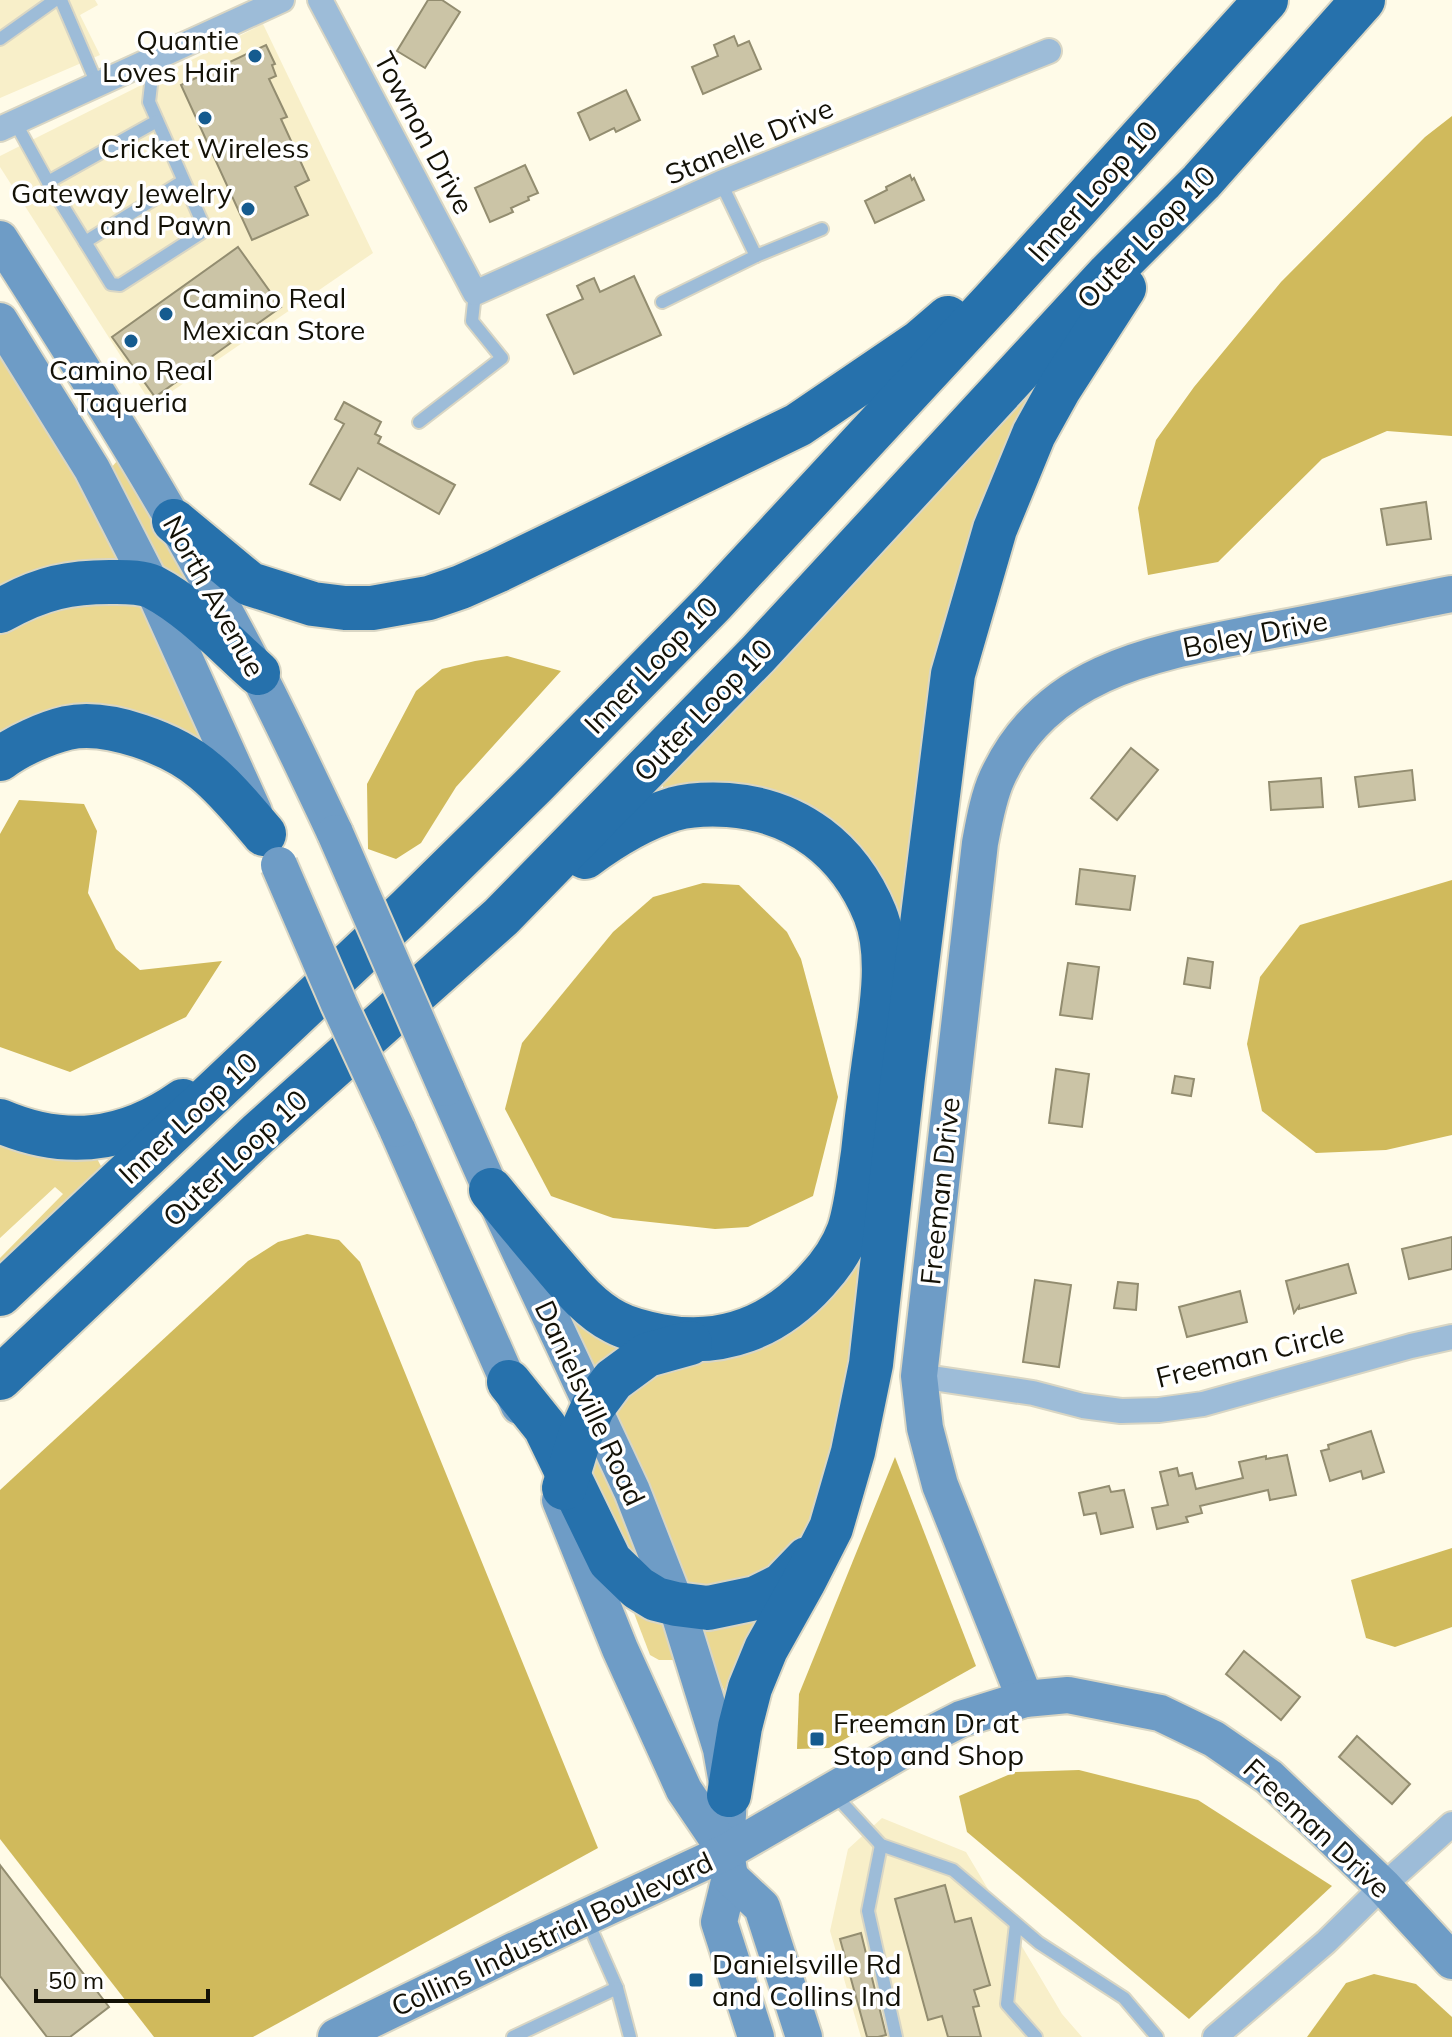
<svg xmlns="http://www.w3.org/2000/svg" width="1452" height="2037" font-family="Mulish,sans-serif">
<rect width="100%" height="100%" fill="#fffbe8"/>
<g fill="#f8efc9">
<polygon points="0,0 95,0 98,5 80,15 100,55 0,98"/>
<polygon points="263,24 373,253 152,405 0,167 0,156"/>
<polygon points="882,1818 966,1852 1062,2014 1082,2037 861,2037 830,1931 848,1849"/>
</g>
<g fill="#ead892">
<polygon points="0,354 60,435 132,574 0,598"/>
<polygon points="1022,398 1037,407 1001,483 859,1361 829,1496 785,1571 684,1596 608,1406 617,1391 825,1288 893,994 860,866 667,799 662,784"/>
<polygon points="117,461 166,538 209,613 166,583 111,468"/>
<polygon points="139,595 218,766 194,751 0,738 0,622 17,611"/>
<polygon points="0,1132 93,1151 103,1170 0,1272 0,1258 63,1194 55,1187 0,1238"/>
<polygon points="545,1272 627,1337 597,1383"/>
<polygon points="596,1445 647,1576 593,1504 588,1460"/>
<polygon points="629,1600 661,1609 676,1660 659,1660 650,1655"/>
<polygon points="762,1605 731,1706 694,1621"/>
</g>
<g fill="#d0ba5c">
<polygon points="1452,116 1452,436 1387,431 1322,459 1218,562 1148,575 1138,508 1156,440 1194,387 1281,282 1425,137"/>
<polygon points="507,656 561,671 456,787 421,843 396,859 368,849 367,784 416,691 442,669 475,661"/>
<polygon points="19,800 84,804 97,831 88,893 116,949 140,970 222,961 186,1017 70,1072 0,1047 0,834"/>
<polygon points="1452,880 1452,1135 1386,1150 1316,1153 1262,1111 1247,1044 1260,977 1300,925"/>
<polygon points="703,883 739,885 787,932 801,959 838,1097 813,1196 748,1227 715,1229 613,1218 551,1196 505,1109 522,1043 613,932 653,897"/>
<polygon points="307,1234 339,1240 360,1262 598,1848 253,2037 154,2037 0,1839 0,1490 248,1261 278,1242"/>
<polygon points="895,1457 976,1666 829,1748 797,1749 799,1694"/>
<polygon points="1452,1548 1452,1627 1395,1647 1366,1638 1351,1580"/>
<polygon points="1079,1770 1198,1800 1332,1886 1189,2019 967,1832 959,1796 1015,1772"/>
<polygon points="1374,1974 1416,1984 1452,2017 1452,2037 1307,2037 1346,1983"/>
</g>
<g fill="#cbc4a6" stroke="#938d70" stroke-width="2">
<polygon points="428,0 442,0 460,12 425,68 397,51"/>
<polygon points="734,36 738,46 749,41 761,69 703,94 692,67 718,56 714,45"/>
<polygon points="266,45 275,64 272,65 276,76 269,79 287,117 281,119 309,180 295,187 308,215 252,240 181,85"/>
<polygon points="626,90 640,120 616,132 614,128 590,140 578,113"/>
<polygon points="525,165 538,193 528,197 529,200 511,208 513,212 490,222 475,188"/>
<polygon points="910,175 912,180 914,178 924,200 875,223 865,201 887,190 886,187"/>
<polygon points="238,247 281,307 155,397 112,337"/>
<polygon points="634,276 661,335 574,374 547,315 583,299 577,286 585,282 594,278 600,292"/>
<polygon points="344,402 381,422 375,434 381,437 378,443 455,485 439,514 358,468 340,500 310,484 344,424 335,419"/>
<polygon points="1426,502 1431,539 1387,545 1381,509"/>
<polygon points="1131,748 1158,770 1117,820 1091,798"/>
<polygon points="1412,770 1415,800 1359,807 1355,777"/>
<polygon points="1321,778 1323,807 1271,810 1269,782"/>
<polygon points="1080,869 1135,876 1130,910 1076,904"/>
<polygon points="1188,958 1213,962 1210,988 1184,984"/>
<polygon points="1068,963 1099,967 1092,1019 1060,1015"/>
<polygon points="1056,1069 1089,1074 1082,1127 1049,1123"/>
<polygon points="1175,1076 1194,1079 1191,1096 1172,1093"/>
<polygon points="1452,1237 1452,1269 1409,1279 1402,1249"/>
<polygon points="1348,1264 1356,1293 1299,1309 1299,1306 1294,1313 1286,1281"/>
<polygon points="1035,1280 1071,1285 1059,1367 1023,1362"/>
<polygon points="1118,1282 1138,1284 1136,1310 1114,1308"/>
<polygon points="1240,1291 1247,1322 1187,1337 1179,1307"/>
<polygon points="1371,1431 1384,1472 1363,1479 1361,1471 1330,1481 1321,1451 1329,1449 1328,1445"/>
<polygon points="1287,1455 1296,1495 1270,1500 1268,1490 1200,1506 1202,1513 1186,1517 1188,1522 1157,1529 1152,1508 1168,1505 1160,1472 1177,1468 1179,1476 1192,1473 1196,1489 1243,1478 1239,1462 1266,1456 1266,1459"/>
<polygon points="1109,1486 1111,1492 1124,1490 1133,1527 1101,1534 1096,1513 1084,1515 1079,1493"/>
<polygon points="1244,1651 1300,1697 1281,1720 1226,1674"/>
<polygon points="1357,1736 1410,1784 1392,1804 1339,1757"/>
<polygon points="0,1865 109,2007 70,2037 47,2037 0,1976"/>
<polygon points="945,1885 955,1922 971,1918 990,1985 974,1990 979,2006 973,2007 981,2037 948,2037 942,2016 928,2020 895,1899"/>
<polygon points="861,1933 886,2035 878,2037 867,2037 840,1939"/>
</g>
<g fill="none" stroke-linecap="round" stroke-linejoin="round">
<defs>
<g id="lane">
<polyline points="61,0 97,84"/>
<polyline points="0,39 55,0"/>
<polyline points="15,122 48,182 111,284 120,285 201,233 202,222 149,102 152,76 146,61"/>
<polyline points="48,182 157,121"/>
<polyline points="85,242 183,181"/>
<polyline points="756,256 822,229"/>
<polyline points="662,302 756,256 721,183"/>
<polyline points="419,422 502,358 472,321 475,293"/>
<polyline points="834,1794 881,1845 953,1870 1039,1943 1124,1998 1157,2037"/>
<polyline points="881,1845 868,1911 896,2037"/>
<polyline points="587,1920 617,1988 630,2037"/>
<polyline points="1016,1924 1007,2004 1036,2037"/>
<polyline points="513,2037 617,1988"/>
</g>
<g id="street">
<polyline points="320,0 475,293 721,183 1049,51"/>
<polyline points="0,129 282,0"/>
<polyline points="919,1376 1033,1393 1083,1406 1121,1411 1159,1410 1203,1404 1411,1346 1452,1337"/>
<polyline points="1215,2037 1326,1942 1383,1886 1452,1824"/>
</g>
<g id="secondary">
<path d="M0 239C91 381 181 524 258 674 285 727 310 780 335 833"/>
<polyline points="0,321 92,469 152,586 254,812"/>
<polyline points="446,1088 491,1190 632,1491 676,1604 721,1749 729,1795 726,1852 730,1877 719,1922 756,2037"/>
<polyline points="397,1129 519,1406"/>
<polyline points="560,1500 620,1649 684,1790 726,1852"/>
<path d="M1025 1699 940 1485 925 1428 919 1376 980 843C984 822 988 798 997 778 1048 667 1160 652 1267 631 1329 620 1390 606 1452 594"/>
<polyline points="730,1877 762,1907 804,2037"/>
<polyline points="336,2037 515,1950 726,1852 920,1740 961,1719 1025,1699 1068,1695 1160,1713 1214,1739 1269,1777 1383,1886 1452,1961"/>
</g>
<g id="highway">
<polyline points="174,521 250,584 313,604 345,608 372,608 400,603 429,598 461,587 497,571 798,425 920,342 948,318"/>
<path d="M0 611C40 588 71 581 117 582 129 582 142 582 153 587 193 608 225 644 258 673"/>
<path d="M0 759C17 746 46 733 67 728 108 719 174 744 205 771 227 789 245 812 264 834"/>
<path d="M0 1121C65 1149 125 1142 183 1101"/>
<path d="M491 1190C509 1212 527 1234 545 1255 566 1279 586 1307 615 1322 628 1329 645 1333 660 1336 723 1348 775 1327 817 1280 830 1266 842 1249 849 1230 857 1205 859 1179 863 1153 866 1125 869 1097 873 1069 879 1022 893 959 875 914 849 850 797 810 728 805 710 804 692 804 674 809 641 819 612 837 585 857"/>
<polyline points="0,1294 408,909 536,783 713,603 995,299 1266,0"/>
<polyline points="0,1378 258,1134 501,917 758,654 1109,274 1201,182 1363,0"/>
<polyline points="509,1382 545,1427 610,1561 638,1588 656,1599 676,1604 708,1608 756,1598 782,1585 807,1559"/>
<polyline points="564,1488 580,1436 593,1407 613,1380 647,1355 690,1343"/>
<polyline points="729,1795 740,1727 750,1688 766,1649 804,1581 831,1528 853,1452 871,1364 903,1077 953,674 995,529 1034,434 1059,389 1124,288"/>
</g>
</defs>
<use href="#lane" stroke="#d9d6c4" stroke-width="16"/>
<use href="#street" stroke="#d9d6c4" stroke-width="28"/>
<use href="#secondary" stroke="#d9d6c4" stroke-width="40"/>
<use href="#highway" stroke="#d9d6c4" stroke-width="48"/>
<use href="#lane" stroke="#9dbcd8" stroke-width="12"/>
<use href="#street" stroke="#9dbcd8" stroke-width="24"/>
<use href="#secondary" stroke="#6e9cc6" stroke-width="36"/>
<use href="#highway" stroke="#2671ac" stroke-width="44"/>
<defs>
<g id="secondary-bridge">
<polyline points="335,833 446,1088"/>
<polyline points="279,865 339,1004 397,1129"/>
</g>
</defs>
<use href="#secondary-bridge" stroke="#d9d6c4" stroke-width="40" stroke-linecap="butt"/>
<use href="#secondary-bridge" stroke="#6e9cc6" stroke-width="36"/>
</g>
<g fill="#155b8f" stroke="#fff" stroke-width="3">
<circle cx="255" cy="56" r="8"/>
<circle cx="205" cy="118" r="8"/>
<circle cx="248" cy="209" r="8"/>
<circle cx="166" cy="314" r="8"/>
<circle cx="131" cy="341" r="8"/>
<rect x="809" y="1731" width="16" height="16" rx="4"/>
<rect x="688" y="1972" width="16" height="16" rx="4"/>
</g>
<g text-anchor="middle" stroke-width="7" stroke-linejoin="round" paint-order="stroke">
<g font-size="28" fill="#131106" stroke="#fff" text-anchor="start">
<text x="239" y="50" text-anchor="end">Quantie<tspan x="239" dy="32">Loves Hair</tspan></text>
<text x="205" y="158" text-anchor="middle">Cricket Wireless</text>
<text x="232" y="203" text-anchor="end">Gateway Jewelry<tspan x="232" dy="32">and Pawn</tspan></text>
<text x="182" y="308">Camino Real<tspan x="182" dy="32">Mexican Store</tspan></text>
<text x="131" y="380" text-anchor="middle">Camino Real<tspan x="131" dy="32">Taqueria</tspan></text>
<text x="833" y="1733">Freeman Dr at<tspan x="833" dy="32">Stop and Shop</tspan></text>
<text x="712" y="1974">Danielsville Rd<tspan x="712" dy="32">and Collins Ind</tspan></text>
</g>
<g font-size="28" fill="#131106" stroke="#fff">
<text transform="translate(424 133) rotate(62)" y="10">Townon Drive</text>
<text transform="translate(749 141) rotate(-23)" y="10">Stanelle Drive</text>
<text transform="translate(1093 191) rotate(-48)" y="10">Inner Loop 10</text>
<text transform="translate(1146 237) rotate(-46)" y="10">Outer Loop 10</text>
<text transform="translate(214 596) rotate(61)" y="10">North Avenue</text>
<text transform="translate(1255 634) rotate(-11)" y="10">Boley Drive</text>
<text transform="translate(651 665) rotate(-46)" y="10">Inner Loop 10</text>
<text transform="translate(703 710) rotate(-46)" y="10">Outer Loop 10</text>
<text transform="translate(188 1118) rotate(-43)" y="10">Inner Loop 10</text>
<text transform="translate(235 1158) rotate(-43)" y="10">Outer Loop 10</text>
<text transform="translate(940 1191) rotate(-84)" y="10">Freeman Drive</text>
<text transform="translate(1250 1355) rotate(-14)" y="10">Freeman Circle</text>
<text transform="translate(590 1403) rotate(65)" y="10">Danielsville Road</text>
<text transform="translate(1317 1828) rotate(43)" y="10">Freeman Drive</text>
<text transform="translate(552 1934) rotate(-25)" y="10">Collins Industrial Boulevard</text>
</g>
</g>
<path d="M36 1989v12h172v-12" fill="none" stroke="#131106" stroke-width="4"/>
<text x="48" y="1989" font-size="24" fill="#131106" stroke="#ffffff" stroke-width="6" paint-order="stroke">50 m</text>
</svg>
